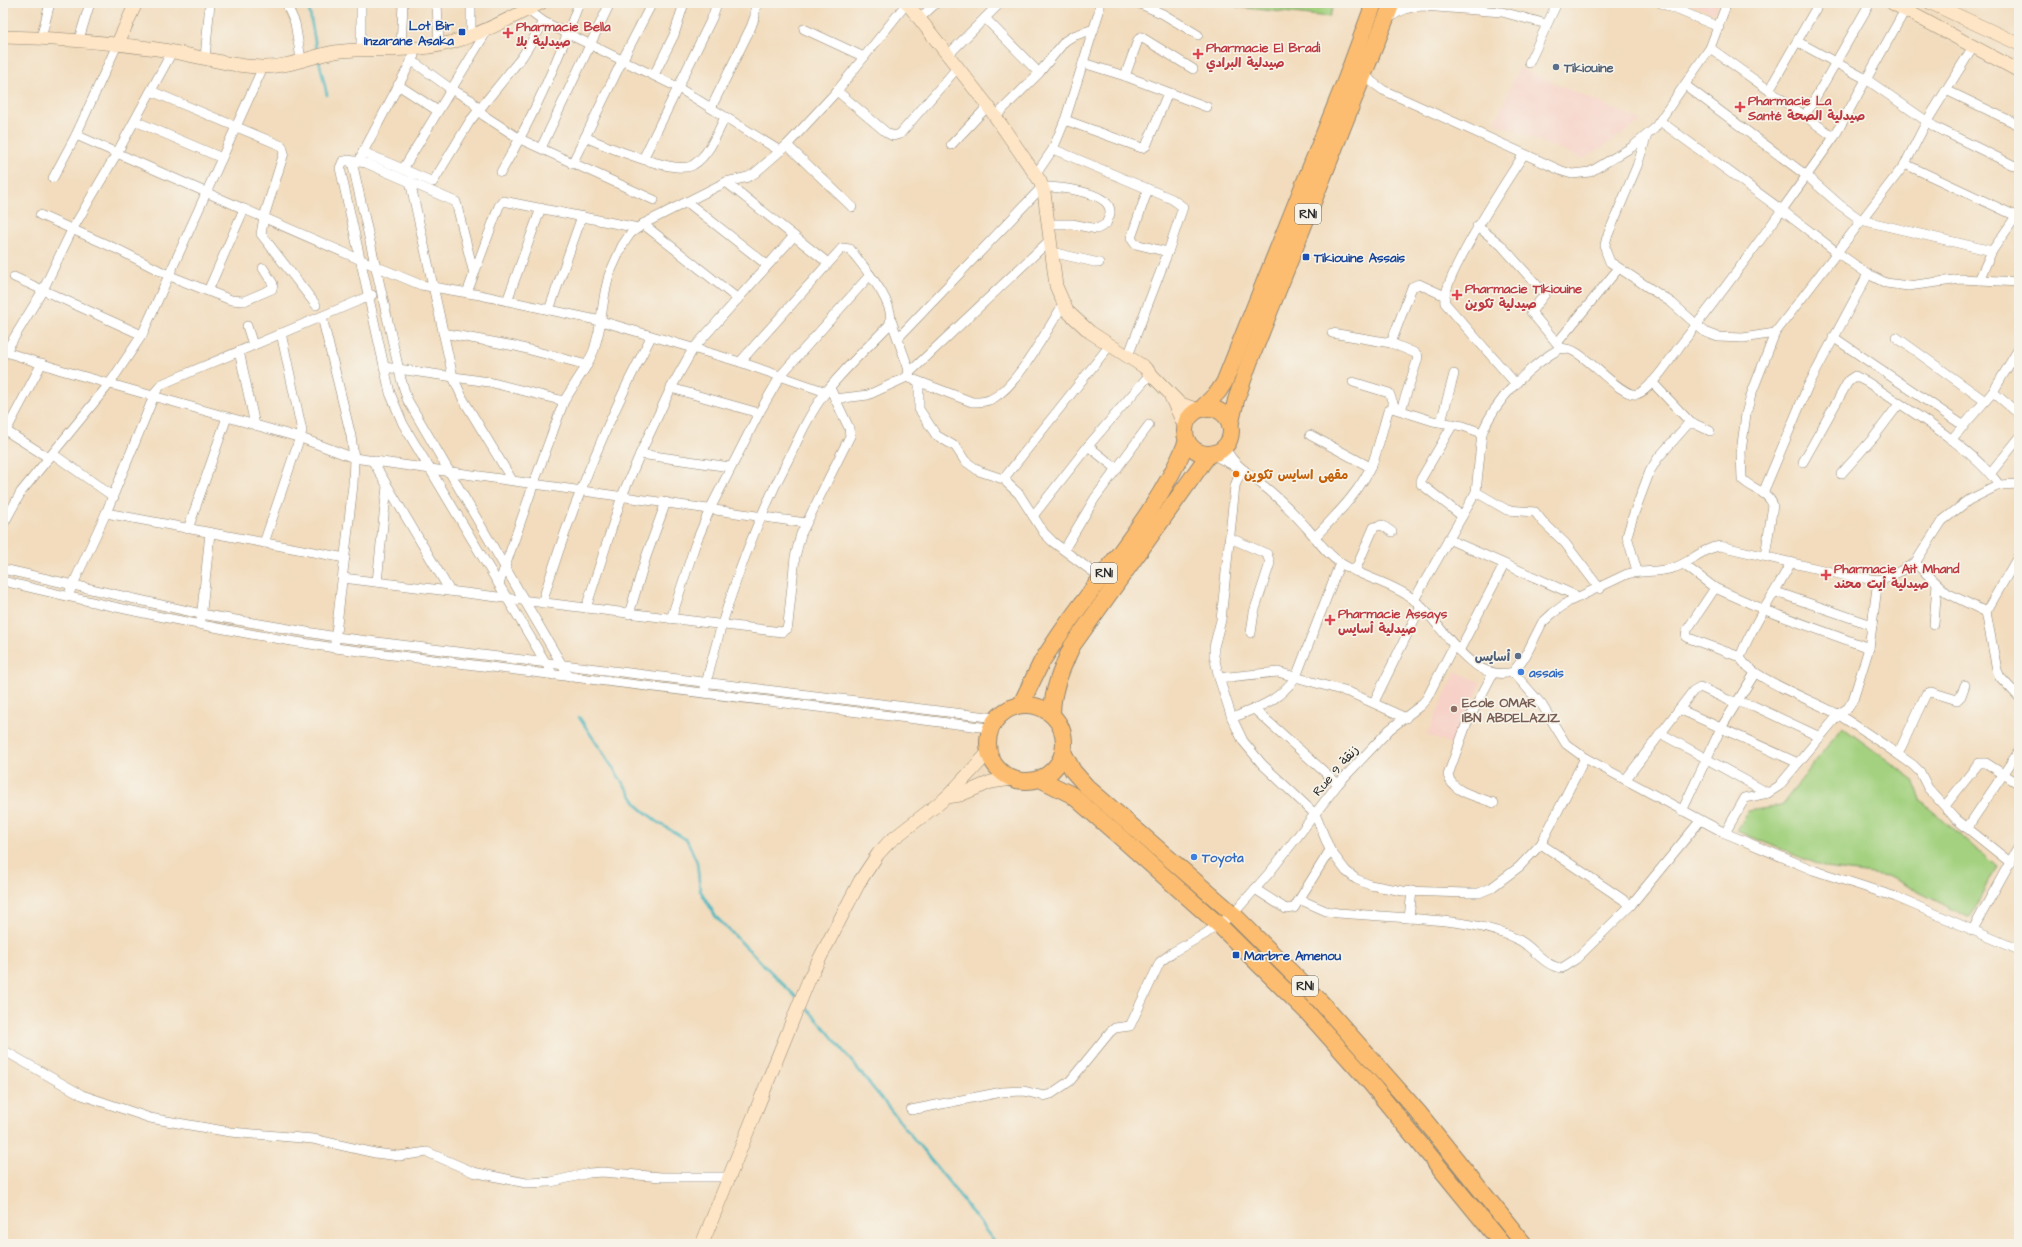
<svg xmlns="http://www.w3.org/2000/svg" width="2022" height="1247" font-family="'Architects Daughter','Playpen Sans Arabic',sans-serif">
<rect width="100%" height="100%" fill="#f7f3e8"/>
<filter id="ink" filterUnits="userSpaceOnUse"><feTurbulence type="fractalNoise" baseFrequency=".025" numOctaves="2"/><feDisplacementMap in="SourceGraphic" scale="8" xChannelSelector="R" yChannelSelector="G"/><feConvolveMatrix kernelMatrix="1 2 1 2 8 2 1 2 1" color-interpolation-filters="sRGB"/></filter>
<filter id="wash" filterUnits="userSpaceOnUse"><feTurbulence type="fractalNoise" baseFrequency=".012" numOctaves="4" result="noise"/><feDisplacementMap in="SourceGraphic" scale="16" xChannelSelector="R" yChannelSelector="G"/><feGaussianBlur stdDeviation="0.9" result="paint"/><feColorMatrix in="noise" values="0 0 0 0 0 0 0 0 0 0 0 0 0 0 0 0 0 1.4 0 .05"/><feComposite in="paint" operator="in"/></filter>
<g filter="url(#wash)">
<rect width="100%" height="100%" fill="#f2dcbd"/>
<g fill="#f7d1c7">
<polygon points="1688,3 1718,3 1714,13"/>
<polygon points="1519,68 1642,121 1584,159 1495,123"/>
<polygon points="1456,671 1481,683 1454,745 1427,735"/>
</g>
<g fill="#a3d17f" stroke="#677e55">
<polygon points="1239,3 1335,3 1329,17 1237,7"/>
<polygon points="1842,727 1913,779 1922,802 1997,867 1970,918 1887,876 1826,868 1737,831 1748,811 1781,806"/>
</g>
<g fill="none" stroke-linecap="round" stroke-linejoin="round">
<g stroke="#48b6c0" stroke-width="2.5">
<polyline points="308,3 317,52"/>
<polyline points="319,60 327,95"/>
<polyline points="579,717 639,807 659,823 687,840 697,862 700,890 716,917 796,997"/>
<polyline points="804,1005 824,1027 951,1185 996,1244"/>
</g>
</g>
</g>
<g filter="url(#ink)">
<g fill="none" stroke-linecap="round" stroke-linejoin="round">
<defs>
<g id="street">
<polyline points="286,3 295,23 301,59"/>
<polyline points="437,3 439,46"/>
<polyline points="471,3 471,34"/>
<polyline points="1138,3 1163,14 1198,35"/>
<polyline points="1661,3 1719,27"/>
<polyline points="528,6 528,10 544,22 677,87 780,151"/>
<polyline points="985,18 1039,73"/>
<polyline points="919,19 936,3"/>
<path d="M1388 19C1399 10 1409 6 1423 6L1502 12 1547 24"/>
<polyline points="804,29 864,57"/>
<polyline points="41,38 50,3"/>
<polyline points="79,39 90,3"/>
<polyline points="1798,42 1866,79 1935,127 2019,168"/>
<polyline points="361,49 361,3"/>
<polyline points="401,49 403,3"/>
<polyline points="948,55 1000,3"/>
<polyline points="205,58 210,3"/>
<polyline points="411,60 451,89 471,100 483,115 520,139 654,200"/>
<polyline points="1083,63 1125,76 1207,107"/>
<polyline points="1529,63 1557,3"/>
<polyline points="1364,72 1372,82 1383,90 1562,171 1572,174 1590,172 1632,147 1654,129 1710,48 1727,3"/>
<polyline points="654,75 674,35 684,3"/>
<polyline points="1125,76 1138,40 1141,37 1193,69"/>
<polyline points="398,85 438,111"/>
<polyline points="1685,85 1807,176 1840,205 1861,220 1992,251"/>
<polyline points="1769,90 1819,3"/>
<polyline points="1946,90 2019,125"/>
<polyline points="151,91 282,146 284,153 264,217 261,234 316,305"/>
<polyline points="837,91 887,133 893,136 900,134 958,67"/>
<polyline points="711,108 751,27 755,16 755,7 760,3"/>
<polyline points="1806,114 1870,3"/>
<polyline points="995,117 1039,73 1065,41 1073,36 1094,29"/>
<polyline points="1065,120 1142,148 1146,146 1168,93"/>
<polyline points="135,121 222,158"/>
<polyline points="1660,121 1783,211 1838,253 1868,274 1886,283 1908,286 1961,279 2019,282"/>
<polyline points="76,135 244,209 208,291"/>
<polyline points="1647,135 1637,166 1607,237 1605,245 1606,252 1610,262 1672,303 1705,332 1718,337 1743,338 1775,333 1905,164 1927,121 1973,47"/>
<path d="M585 137C603 145 677 176 693 165 709 155 717 134 725 117"/>
<polyline points="1834,137 1905,10"/>
<polyline points="787,145 852,207"/>
<polyline points="951,145 988,106"/>
<polyline points="541,148 610,3"/>
<polyline points="1053,149 1172,199 1183,207 1168,252 1128,356"/>
<polyline points="363,152 433,182 470,121 522,57 544,22"/>
<polyline points="361,156 414,56"/>
<polyline points="643,159 712,18 717,3"/>
<polyline points="348,160 366,163 456,202 474,274"/>
<polyline points="572,164 623,59 652,3"/>
<polyline points="1905,164 2016,216"/>
<polyline points="403,169 488,29"/>
<path d="M501 172C532 119 558 61 579 3"/>
<polyline points="1036,174 1053,149 1065,120 1099,12 1099,3"/>
<polyline points="53,178 76,135 117,45"/>
<polyline points="410,181 453,377 463,399 512,480"/>
<polyline points="726,182 828,263"/>
<polyline points="1148,189 1131,238 1135,244 1168,252"/>
<polyline points="687,202 767,265"/>
<polyline points="244,209 361,260 421,285 480,295 601,321 740,362 826,392"/>
<polyline points="40,215 119,250 170,276 231,300 244,301 272,289 273,284 263,268"/>
<polyline points="643,224 738,299"/>
<polyline points="1477,226 1501,245 1545,294 1531,312 1561,348"/>
<polyline points="1051,252 1099,263"/>
<polyline points="14,277 142,335"/>
<polyline points="1979,280 1992,251 2019,212"/>
<polyline points="467,293 499,206 503,201 638,228"/>
<polyline points="507,301 541,208"/>
<polyline points="549,310 582,216"/>
<polyline points="322,317 351,436 354,458 353,485 335,642"/>
<polyline points="247,326 253,345"/>
<polyline points="443,333 515,346 587,365"/>
<polyline points="1332,333 1391,343 1415,353 1418,356 1417,361 1401,410"/>
<polyline points="1833,337 1964,426"/>
<polyline points="1896,337 1985,401"/>
<path d="M898 338 1042 187C1057 187 1112 191 1110 213 1110 216 1107 221 1106 224L1097 229 1072 224H1048"/>
<polyline points="1391,343 1412,287 1419,284 1445,296"/>
<polyline points="1557,343 1618,269"/>
<polyline points="3,351 61,370 301,438 354,458 806,523"/>
<polyline points="239,351 255,425"/>
<polyline points="3,356 43,290 72,230 117,153 172,52"/>
<polyline points="384,367 489,382 564,401"/>
<polyline points="908,374 1050,240"/>
<path d="M907 377 972 402C980 402 988 402 995 397 1018 384 1048 328 1063 305"/>
<polyline points="919,382 919,409 936,435 956,447 965,461 979,471 1006,480"/>
<polyline points="1353,382 1389,393 1395,408"/>
<polyline points="1652,382 1691,423"/>
<path d="M1516 384 1445 303C1440 281 1509 177 1524 154"/>
<polyline points="671,388 759,413"/>
<polyline points="1993,392 2019,414"/>
<polyline points="835,399 868,395 907,377 909,372 908,367 891,320"/>
<polyline points="1441,422 1454,374"/>
<polyline points="1453,424 1421,479 1421,484 1462,516"/>
<polyline points="3,429 49,458"/>
<polyline points="6,431 42,363"/>
<polyline points="1310,435 1370,467"/>
<polyline points="1951,440 1993,392 2019,348"/>
<polyline points="1088,446 1117,469"/>
<path d="M1225 446C1230 462 1247 472 1260 483 1277 496 1292 511 1306 527 1317 539 1327 555 1342 564 1364 578 1392 583 1413 599 1443 622 1467 684 1513 672L1526 655 1542 623 1553 613 1568 602 1627 574C1642 570 1658 573 1673 568 1691 563 1700 549 1720 546L1848 576 1878 580 1893 575 1915 563 1942 521 1969 500 1999 485 2019 484"/>
<polyline points="53,454 114,497"/>
<polyline points="640,454 730,467"/>
<polyline points="1211,454 1237,467"/>
<polyline points="372,460 450,591"/>
<path d="M1803 462 1849 380 1855 376 1867 382C1907 409 1972 447 1999 485"/>
<polyline points="1244,470 1238,478 1235,486 1221,620 1214,647 1214,656 1219,678 1232,718 1243,741 1262,764 1315,814 1330,850 1346,871 1356,879 1370,885 1403,891 1467,893 1479,893 1491,888 1519,867 1541,844 1585,758"/>
<polyline points="1991,473 2019,438"/>
<polyline points="1841,474 1874,437 1899,404"/>
<polyline points="1476,492 1507,510 1535,512 1543,522 1565,543 1600,589"/>
<polyline points="1763,493 1808,386 1868,274"/>
<polyline points="106,513 345,558"/>
<polyline points="1033,516 1088,446 1151,373"/>
<polyline points="3,525 21,492 110,383 142,335 263,67"/>
<polyline points="188,529 227,417"/>
<path d="M1315 537C1337 514 1360 492 1373 462 1379 445 1383 428 1388 411L1392 408 1433 421 1463 426 1482 433"/>
<polyline points="1230,538 1267,554 1270,563 1254,612 1251,633"/>
<polyline points="1448,539 1579,597"/>
<polyline points="264,543 302,431 281,333"/>
<polyline points="1064,550 1095,498 1149,425"/>
<path d="M1765 556 1773 505C1768 491 1751 489 1742 479L1741 452 1746 414 1751 395 1775 333"/>
<path d="M1791 562C1775 594 1753 623 1740 657 1749 678 1817 702 1839 715 1864 731 1889 748 1913 765L1920 772 1928 788 1956 819 2011 863"/>
<polyline points="1915,563 1947,593 1986,612 1997,670 2000,677 2019,697"/>
<polyline points="1683,564 1715,588 1765,610 1869,648"/>
<polyline points="3,569 201,614 336,637 996,718"/>
<polyline points="1355,571 1374,527 1382,525 1392,532"/>
<polyline points="1637,571 1627,536 1633,516 1650,471 1658,458 1688,424 1695,424 1710,431"/>
<polyline points="343,578 782,632 787,629 788,624 795,557 801,534 850,436 849,428 830,388"/>
<polyline points="1101,578 1053,542 1044,533 1019,494 1007,483 1005,477 1110,345"/>
<path d="M3 581C113 608 223 631 335 648L989 728"/>
<polyline points="377,582 387,486"/>
<polyline points="499,584 534,483 564,401 587,365 594,350 599,331 605,292 609,275 622,246 630,234 643,224 726,182 748,177 755,173 787,145 837,91 907,3"/>
<polyline points="1715,588 1687,630 1686,637 1740,657"/>
<polyline points="70,591 106,513 156,391 162,384 372,295"/>
<polyline points="1776,592 1872,625"/>
<path d="M1414 600 1476 492 1482 433C1495 400 1530 365 1561 348 1566 349 1571 349 1575 352 1590 359 1623 398 1637 394 1650 391 1671 358 1679 347 1733 279 1784 208 1834 137L1710 48"/>
<path d="M542 603C570 510 606 422 651 337"/>
<polyline points="586,608 622,496 640,454 671,388 693,349 794,236"/>
<polyline points="1986,612 2019,555"/>
<polyline points="629,614 646,557 666,502"/>
<polyline points="671,619 695,545 710,509 759,413 781,375 870,275"/>
<polyline points="201,620 210,533"/>
<polyline points="1934,624 1937,585"/>
<polyline points="1459,651 1504,565"/>
<polyline points="1513,672 1542,705 1566,744 1585,758 1725,833 1813,870 1896,897 2019,950"/>
<path d="M1493 673 1466 725 1448 775C1452 793 1479 797 1494 803"/>
<polyline points="553,675 403,424 390,393 340,168 343,161 351,161 353,166 401,379 407,399 569,677"/>
<polyline points="1219,678 1278,672 1351,693 1406,718"/>
<path d="M705 688C724 607 751 531 789 458 800 435 811 411 826 392 845 368 868 347 889 325 899 306 861 264 850 249L842 248 740 362"/>
<polyline points="1374,702 1421,606"/>
<polyline points="1254,709 1338,784"/>
<polyline points="1679,709 1798,763"/>
<path d="M1232 718C1261 706 1276 703 1296 677L1340 563"/>
<polyline points="1660,733 1768,793"/>
<polyline points="1898,754 1926,694 1931,692 1957,700 1961,696 1965,685"/>
<polyline points="1626,779 1693,691 1700,687 1728,700 1754,706 1820,737"/>
<polyline points="1945,806 1979,763 1986,763 2019,784"/>
<polyline points="1682,811 1721,728 1755,673"/>
<polyline points="1967,828 2019,751"/>
<polyline points="1725,833 1745,798 1768,793 1779,786 1840,713 1848,708 1853,700 1869,648 1878,580"/>
<polyline points="1541,844 1631,905"/>
<polyline points="1255,889 1286,909 1294,908 1330,850"/>
<path d="M1412 891 1409 918C1446 921 1485 923 1519 940 1533 947 1545 967 1562 968L1576 959 1631 905 1700 821"/>
<polyline points="1301,900 1326,911 1338,913 1409,918"/>
<polyline points="1972,931 2019,846"/>
<polyline points="3,1050 82,1095 150,1118 178,1123 230,1132 313,1139 375,1153 399,1156 427,1152 473,1172 526,1183 551,1182 589,1173 602,1172 661,1177 729,1177"/>
<polyline points="911,1110 1002,1092 1024,1091 1044,1096 1051,1094 1070,1081 1110,1032 1115,1028 1130,1026 1160,962 1173,952 1205,934 1233,914 1270,872 1338,784 1390,729 1420,706 1427,698 1454,645"/>
</g>
<g id="secondary">
<polyline points="907,3 988,106 1040,181 1044,192 1056,286 1067,311 1090,332 1144,367 1179,403 1198,410"/>
<polyline points="1892,3 2019,71"/>
<polyline points="1931,3 2019,44"/>
<path d="M3 37C55 38 106 42 157 49 192 54 226 66 261 67 287 68 311 56 335 52 366 47 398 52 429 47 468 42 506 20 541 3"/>
<polyline points="117,45 136,3"/>
<polyline points="1171,397 1185,427"/>
<polyline points="947,797 960,795 991,782 1012,779"/>
<polyline points="702,1244 810,977 860,881 878,854 889,842 947,797 988,753"/>
</g>
<g id="highway">
<circle cx="1208" cy="431" r="23"/>
<polyline points="1201,409 1218,392 1224,383 1346,79 1374,3"/>
<polyline points="1230,426 1236,400 1249,363 1392,3"/>
<path d="M1021 704 1042 661 1058 637C1100 575 1159 511 1187 441"/>
<circle cx="1026" cy="743" r="38"/>
<path d="M1052 714C1052 690 1062 668 1072 646L1209 454"/>
<polyline points="1063,752 1073,771 1087,787 1233,914 1319,1000 1418,1112 1524,1244"/>
<polyline points="1040,779 1072,795 1120,837 1219,925 1306,1011 1372,1085 1502,1244"/>
</g>
</defs>
<use href="#street" stroke="#8e8474" stroke-width="10"/>
<use href="#secondary" stroke="#8e8474" stroke-width="14"/>
<use href="#highway" stroke="#8e8474" stroke-width="18"/>
<use href="#street" stroke="#fff" stroke-width="9"/>
<use href="#secondary" stroke="#fee5c5" stroke-width="13"/>
<use href="#highway" stroke="#fcbd6f" stroke-width="16"/>
</g>
</g>
<g fill="#1a4fb4" stroke="#f7f3e8" stroke-width="1.5">
<rect x="458" y="28" width="8" height="8" rx="2"/>
<rect x="1302" y="253" width="8" height="8" rx="2"/>
<rect x="1232" y="951" width="8" height="8" rx="2"/>
</g>
<g fill="#e0444e" stroke="#f7f3e8" stroke-width="1.5">
<path d="M506 27h4v4h4v4h-4v4h-4v-4h-4v-4h4z"/>
<path d="M1196 48h4v4h4v4h-4v4h-4v-4h-4v-4h4z"/>
<path d="M1738 101h4v4h4v4h-4v4h-4v-4h-4v-4h4z"/>
<path d="M1455 289h4v4h4v4h-4v4h-4v-4h-4v-4h4z"/>
<path d="M1824 569h4v4h4v4h-4v4h-4v-4h-4v-4h4z"/>
<path d="M1328 614h4v4h4v4h-4v4h-4v-4h-4v-4h4z"/>
</g>
<g fill="#5c6f8a" stroke="#f7f3e8" stroke-width="1.5">
<circle cx="1556" cy="67" r="4"/>
<circle cx="1518" cy="656" r="4"/>
</g>
<circle fill="#e8710a" stroke="#f7f3e8" stroke-width="1.5" cx="1236" cy="474" r="4"/>
<g fill="#3f7fe0" stroke="#f7f3e8" stroke-width="1.5">
<circle cx="1521" cy="672" r="4"/>
<circle cx="1194" cy="857" r="4"/>
</g>
<circle fill="#8d6e63" stroke="#f7f3e8" stroke-width="1.5" cx="1454" cy="709" r="4"/>
<g text-anchor="middle" stroke-width="3.5" stroke-linejoin="round" paint-order="stroke">
<g fill="#f7f3e8" stroke="#686764" stroke-width="1">
<rect x="1295" y="204" width="26" height="20" rx="3"/>
<rect x="1091" y="563" width="26" height="20" rx="3"/>
<rect x="1292" y="976" width="26" height="20" rx="3"/>
</g>
<g font-size="12" font-weight="bold" fill="#2b2b2b">
<text x="1308" y="218">RN1</text>
<text x="1104" y="577">RN1</text>
<text x="1305" y="990">RN1</text>
</g>
<g font-size="13" font-weight="bold" fill="#164399" stroke="#f7f3e8" text-anchor="start">
<text x="454" y="30" text-anchor="end">Lot Bir<tspan x="454" dy="15">Inzarane Asaka</tspan></text>
<text x="1314" y="262">Tikiouine Assais</text>
<text x="1244" y="960">Marbre Amenou</text>
</g>
<g font-size="13" font-weight="bold" fill="#be3a42" stroke="#f7f3e8" text-anchor="start">
<text x="516" y="31">Pharmacie Bella<tspan x="516" dy="15">صيدلية بلا</tspan></text>
<text x="1206" y="52">Pharmacie El Bradi<tspan x="1206" dy="15">صيدلية البرادي</tspan></text>
<text x="1748" y="105">Pharmacie La<tspan x="1748" dy="15">Santé صيدلية الصحة</tspan></text>
<text x="1465" y="293">Pharmacie Tikiouine<tspan x="1465" dy="15">صيدلية تكوين</tspan></text>
<text x="1834" y="573">Pharmacie Ait Mhand<tspan x="1834" dy="15">صيدلية أيت محند</tspan></text>
<text x="1338" y="618">Pharmacie Assays<tspan x="1338" dy="15">صيدلية أسايس</tspan></text>
</g>
<g font-size="13" font-weight="bold" fill="#4e5e75" stroke="#f7f3e8" text-anchor="start">
<text x="1564" y="72">Tikiouine</text>
<text x="1510" y="661" text-anchor="end">أسايس</text>
</g>
<g font-size="13" font-weight="bold" fill="#c56008" stroke="#f7f3e8" text-anchor="start">
<text x="1244" y="479">مقهى اسايس تكوين</text>
</g>
<g font-size="13" font-weight="bold" fill="#366cbe" stroke="#f7f3e8" text-anchor="start">
<text x="1529" y="677">assais</text>
<text x="1202" y="862">Toyota</text>
</g>
<g font-size="13" font-weight="bold" fill="#785e54" stroke="#f7f3e8" text-anchor="start">
<text x="1462" y="707">Ecole OMAR<tspan x="1462" dy="15">IBN ABDELAZIZ</tspan></text>
</g>
<g font-size="13" fill="#2b2b2b" stroke="#f7f3e8">
<text transform="translate(1335 770) rotate(-49)" y="5">Rue 9 زنقة</text>
</g>
</g>
<rect width="2022" height="1247" fill="none" stroke="#f7f3e8" stroke-width="16"/>
</svg>
